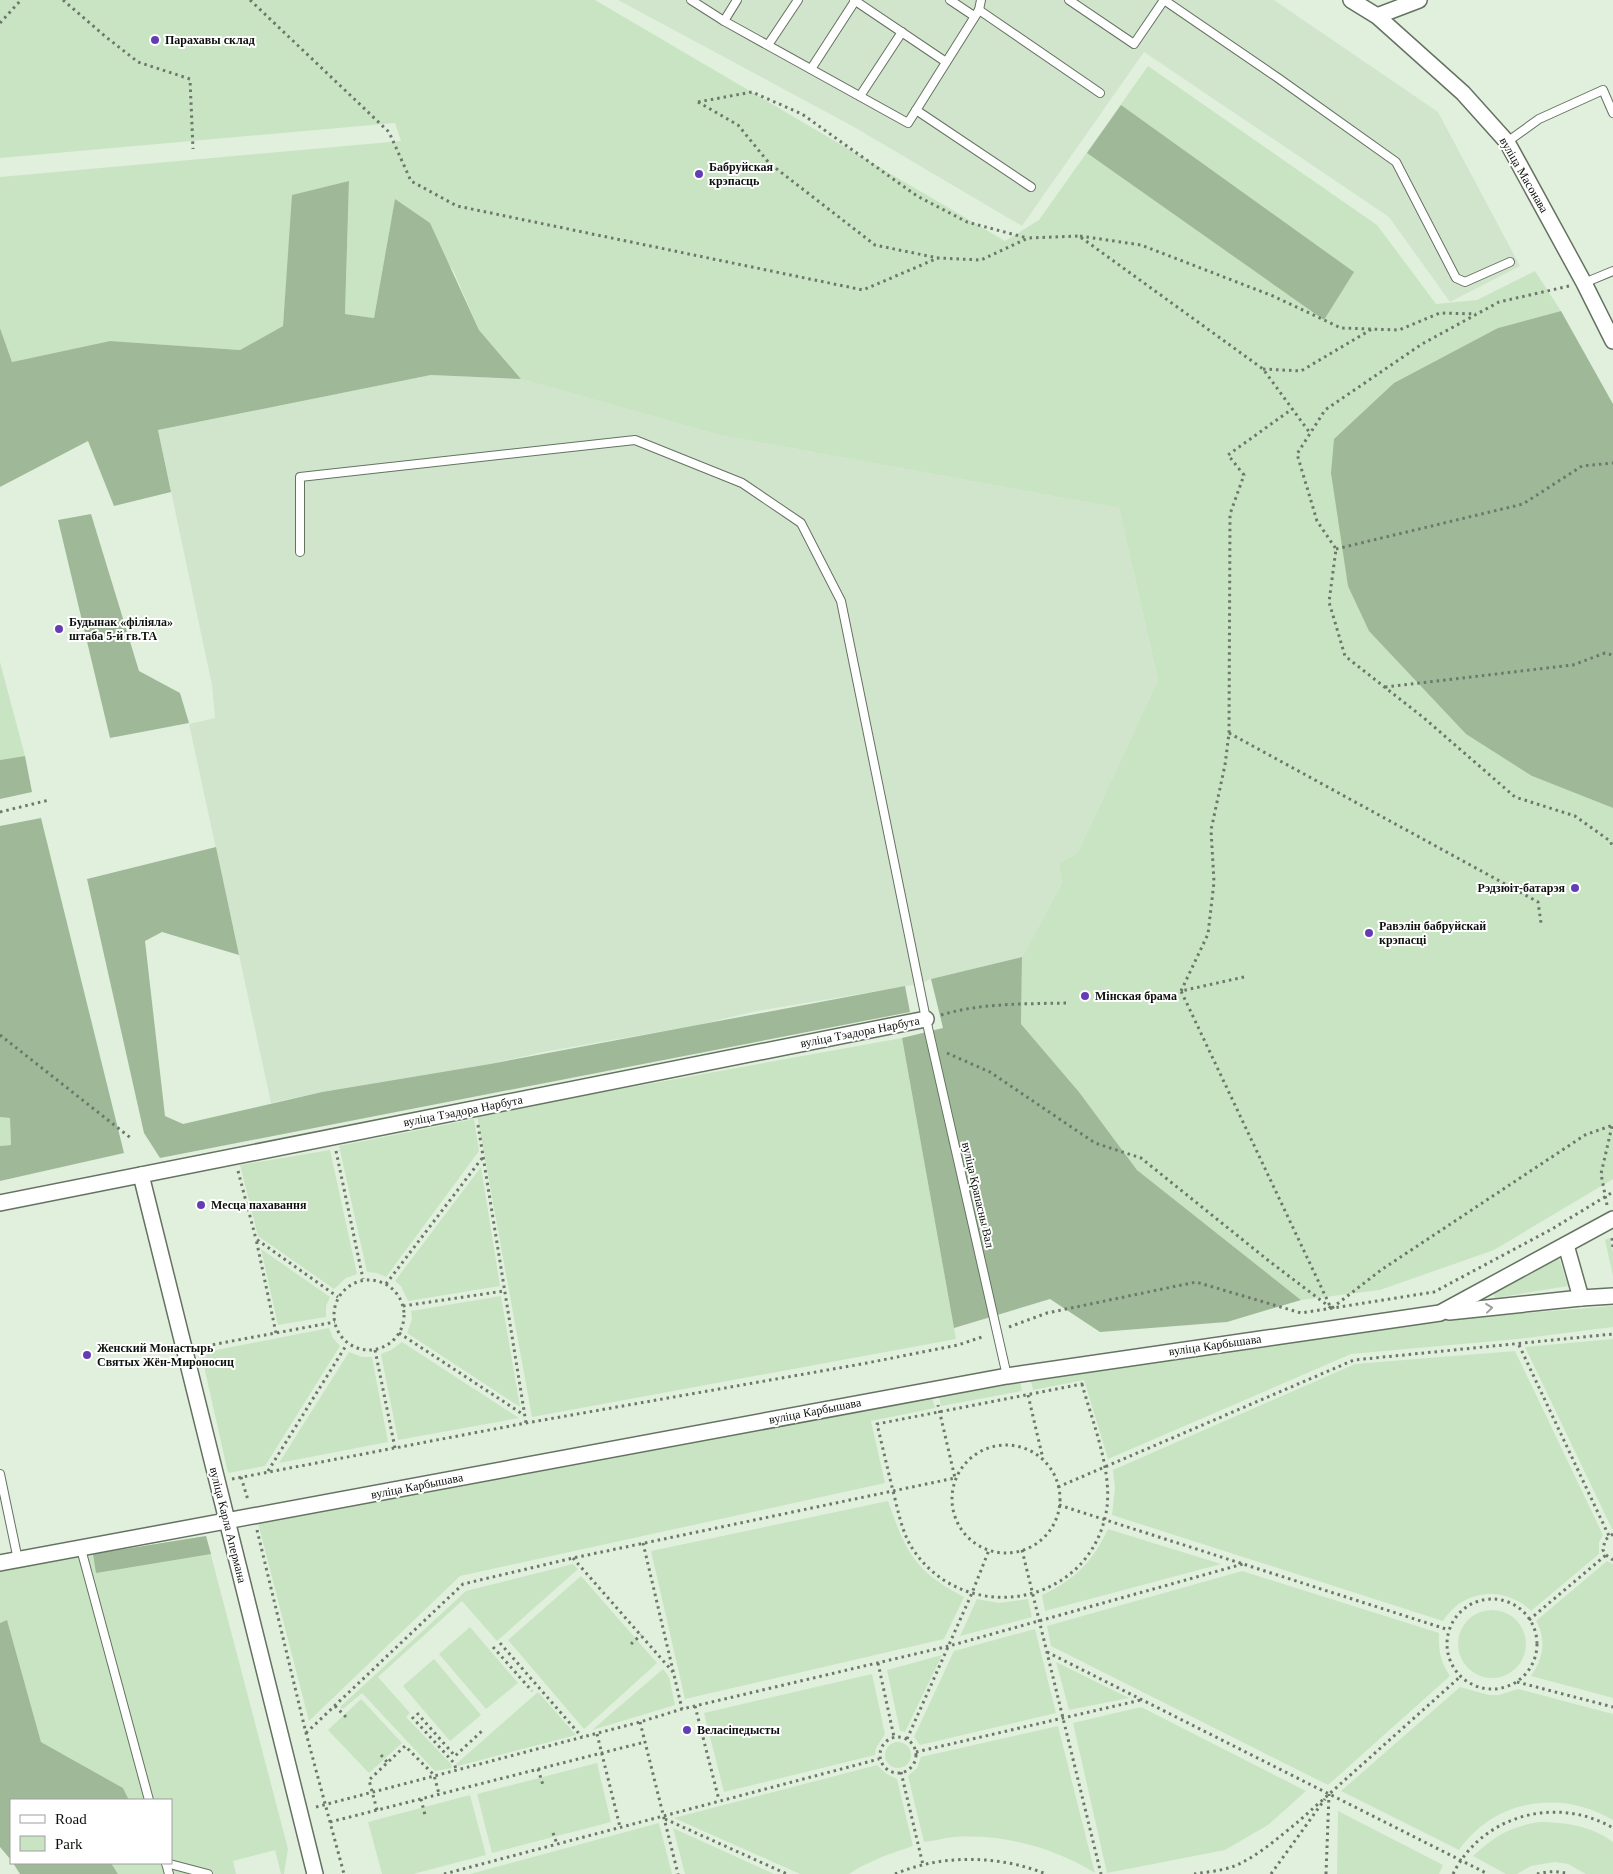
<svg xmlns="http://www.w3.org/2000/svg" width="1613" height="1874" font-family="'Times New Roman',serif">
<rect width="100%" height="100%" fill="#e1f0dd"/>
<g fill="#d1e5cc">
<polygon points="618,0 1274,0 1438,112 1520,266 1450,302 1389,217 1144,52 1022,226 854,127"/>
<polygon points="431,375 521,379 719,435 1119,508 1158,680 1078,852 1059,864 1062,883 1022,957 931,979 919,984 752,1012 698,1025 543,1052 490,1064 322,1092 271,1103 189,724 215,718 212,685 158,430"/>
</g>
<g fill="#c9e4c3">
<polygon points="0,0 595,0 1005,241 1039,220 1148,66 1377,225 1436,304 1477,300 1535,271 1561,311 1498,328 1532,776 1613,808 1613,1179 1494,1250 1380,1290 1301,1300 1137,1170 1079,1092 1021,1024 1022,957 1062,883 1059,864 1078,852 1158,680 1119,508 719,435 521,379 479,330 453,270 395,200 374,318 345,314 349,182 293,195 283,326 240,350 110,341 12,362 0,328 0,177 401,141 395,123 0,158"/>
<polygon points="0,662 25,756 0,760"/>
<polygon points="902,1038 956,1339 532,1417 477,1115"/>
<polygon points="0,1117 10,1118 11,1145 0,1146"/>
<polygon points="474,1119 479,1151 386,1277 377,1273 367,1272 339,1146"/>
<polygon points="330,1150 357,1274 346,1278 334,1289 258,1236 240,1165"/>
<polygon points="481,1167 500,1286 408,1301 401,1286 395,1281"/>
<polygon points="1610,1238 1613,1253 1613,1276 1605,1240"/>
<polygon points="261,1249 330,1297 326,1306 326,1317 278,1325"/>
<polygon points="1559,1258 1568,1286 1495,1298 1492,1290"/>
<polygon points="501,1296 520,1407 407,1333 412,1319 411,1311"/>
<polygon points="1613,1306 1613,1327 1517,1339 1351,1354 1108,1459 1084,1380 1033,1390 1030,1378 1439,1320"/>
<polygon points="329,1328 333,1338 340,1346 265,1466 228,1473 201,1353"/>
<polygon points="1613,1339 1613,1529 1612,1529 1525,1347"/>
<polygon points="402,1342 519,1418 398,1440 381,1354 391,1350"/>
<path d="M1515 1351 1603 1535 1599 1542V1554L1531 1611C1505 1585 1463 1589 1443 1621L1112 1515 1115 1488 1113 1470 1355 1364Z"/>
<polygon points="349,1352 362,1357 372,1357 388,1442 279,1463"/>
<polygon points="1020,1380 1022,1391 941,1406 938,1392"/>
<polygon points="931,1394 935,1408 871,1421 885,1483 460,1576 309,1721 258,1523"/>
<path d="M888 1501C906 1552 914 1571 964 1597L944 1639 685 1699 651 1551Z"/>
<path d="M1108 1529 1221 1564 1045 1611 1042 1595C1075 1580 1093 1561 1108 1529Z"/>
<polygon points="206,1536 288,1849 284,1874 281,1874 275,1850 233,1861 236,1874 118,1874 111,1863 171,1863 171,1800 129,1800 123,1788 41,1742 7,1621 0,1623 0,1570"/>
<path d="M1607 1561 1613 1564V1698L1531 1676C1543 1659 1547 1640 1536 1621Z"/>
<polygon points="573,1564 578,1569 497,1641 462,1601 378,1677 410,1713 406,1717 451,1764 452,1768 435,1771 362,1693 343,1709 340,1707 466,1591"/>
<path d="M1242 1571 1439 1633C1438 1650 1441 1663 1450 1676L1328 1785 1051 1646 1047 1626Z"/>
<polygon points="581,1576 657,1663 584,1729 508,1640"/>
<polygon points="977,1599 999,1603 1028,1599 1032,1617 960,1636"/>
<circle cx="1492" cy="1644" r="34"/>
<polygon points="470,1627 518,1683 486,1709 439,1654"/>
<polygon points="1035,1629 1056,1713 920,1745 914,1737 954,1651"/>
<polygon points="942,1655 905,1732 900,1731 887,1670"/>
<polygon points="434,1659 481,1715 450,1741 403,1686"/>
<polygon points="1056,1662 1129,1698 1069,1710"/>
<polygon points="663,1669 669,1677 675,1705 592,1730"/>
<polygon points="872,1674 885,1734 876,1748 875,1755 724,1792 704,1713"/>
<path d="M1460 1687 1489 1695H1499L1518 1689 1613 1714V1820C1561 1789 1495 1799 1459 1850L1341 1791Z"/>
<polygon points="538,1692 576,1735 458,1766 456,1764"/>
<polygon points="361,1699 402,1743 369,1773 328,1730"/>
<polygon points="1141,1707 1306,1791 1268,1825 1225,1850 1107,1873 1073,1723"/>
<path d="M1058 1726 1095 1873C1053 1847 1004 1834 954 1837 944 1838 934 1841 924 1842L908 1776 917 1768 921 1757Z"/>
<circle cx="898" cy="1755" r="13"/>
<polygon points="597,1763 611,1822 492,1853 477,1794"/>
<polygon points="877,1765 887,1774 897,1779 913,1846 884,1856 860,1867 849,1874 800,1874 674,1818"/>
<polygon points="470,1795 486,1855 413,1874 382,1874 368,1822"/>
<polygon points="1338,1811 1443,1865 1439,1874 1337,1874"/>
<path d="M1539 1822C1565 1822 1592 1826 1613 1842V1874H1586L1568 1864 1555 1862 1531 1866 1517 1874H1506L1473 1856C1495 1836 1509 1827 1539 1822Z"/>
<polygon points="659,1823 672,1874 470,1874"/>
<polygon points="673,1828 774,1874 685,1874"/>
</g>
<g fill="#9fb998">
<polygon points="1121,105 1354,272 1324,320 1087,153"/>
<polygon points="349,181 345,314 374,318 395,199 430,223 479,330 521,379 431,375 158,430 171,492 114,506 88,441 0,487 0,328 12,362 110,341 240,350 283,326 292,195"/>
<polygon points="1561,311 1613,404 1613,808 1532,776 1466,734 1369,631 1348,586 1331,473 1334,439 1394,383 1498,328"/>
<polygon points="91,514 139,671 180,693 189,723 110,738 58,520"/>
<polygon points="25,756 32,792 0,799 0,760"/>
<polygon points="41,818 124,1153 0,1181 0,1146 11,1145 10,1118 0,1117 0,826"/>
<polygon points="216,847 239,955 162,932 145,941 165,1116 183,1124 322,1092 490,1064 905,986 910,1012 160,1158 144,1133 87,879"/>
<polygon points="1022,957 1021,1024 1079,1092 1137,1170 1301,1300 1227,1322 1100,1332 1050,1299 954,1328 902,1038 943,1028 931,979"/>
<polygon points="206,1536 211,1554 96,1573 93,1554"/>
<polygon points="7,1620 41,1742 123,1788 129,1800 11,1800 11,1860 0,1847 0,1623"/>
<polygon points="13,1863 111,1863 118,1874 20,1874"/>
</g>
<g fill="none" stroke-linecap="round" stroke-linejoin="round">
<defs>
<g id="lane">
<polyline points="691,0 724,21"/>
<polyline points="737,0 724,21 908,123 979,10 981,0"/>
<polyline points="854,0 946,62"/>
<polyline points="950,0 974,16"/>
<polyline points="1069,0 1134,44 1164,0"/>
<polyline points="1164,0 1278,78 1396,162 1456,278 1465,282 1510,262"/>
<polyline points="979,10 1100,93"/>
<polyline points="768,45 798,0"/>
<polyline points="811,69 855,1"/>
<polyline points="860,96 902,32"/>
<polyline points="916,110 1031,187"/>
<polyline points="1507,142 1539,119 1603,90 1613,113"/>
<polyline points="1584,283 1613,271"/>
<polyline points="300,552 300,477 635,440 742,483 801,523 841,601 926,1019 1007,1376"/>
<polyline points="0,1474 18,1560"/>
<polyline points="81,1549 149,1800"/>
<polyline points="166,1863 208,1874"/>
<polyline points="166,1863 169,1874"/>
</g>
<g id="street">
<polyline points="1351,0 1377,16 1463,93 1507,142 1584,283 1613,341"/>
<polyline points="1377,16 1419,0"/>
<polyline points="141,1175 315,1874"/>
<polyline points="0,1203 926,1019"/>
<polyline points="1566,1245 1581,1298"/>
<polyline points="1449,1312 1581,1298 1613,1296"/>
<polyline points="0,1563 1007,1376 1440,1313 1613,1219"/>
</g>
</defs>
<use href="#lane" stroke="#657262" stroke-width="10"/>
<use href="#street" stroke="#657262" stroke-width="18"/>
<g stroke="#6d776b" stroke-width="3" stroke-dasharray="2.5 4" stroke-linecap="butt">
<polyline points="63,0 106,37 138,62 190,79 193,149"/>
<polyline points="250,0 389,132 411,181 457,206 863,290 938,258"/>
<polyline points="0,23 21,0"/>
<polyline points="698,102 738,125 769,163 875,245 938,258 981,260 1028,238 1079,236 1263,369 1310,433"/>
<polyline points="698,102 752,92 802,114 917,196 967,222 1027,238"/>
<polyline points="1080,236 1141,245 1273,296 1341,328 1399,330 1440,313 1476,314"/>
<polyline points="1569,286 1499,302 1422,344 1325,410 1297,454 1317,521 1336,549 1329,602 1345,656 1424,718 1515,797 1575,816 1610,841 1613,847"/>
<polyline points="1263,369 1301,371 1372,329"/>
<polyline points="1336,549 1523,504 1582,466 1613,463"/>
<polyline points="1385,687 1573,665 1605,653 1613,655"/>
<polyline points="1229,733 1538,902 1541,923"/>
<polyline points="0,812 49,800"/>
<polyline points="1244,977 1181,991 1331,1308"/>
<polyline points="1181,991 1208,934 1214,882 1211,830 1225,765 1229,733 1230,514 1244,475 1228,455 1292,409"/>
<path d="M941 1015C981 1003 1024 1004 1066 1003"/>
<polyline points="0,1035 132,1139"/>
<polyline points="947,1053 990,1072 1095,1143 1141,1158 1269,1261 1331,1308"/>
<polyline points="478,1125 526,1423"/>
<polyline points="336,1151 363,1279"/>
<polyline points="238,1171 256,1239"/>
<polyline points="1607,1205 1601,1174 1612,1126"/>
<polyline points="1612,1238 1613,1248"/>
<circle cx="369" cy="1315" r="35"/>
<polyline points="386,1284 483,1157"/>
<polyline points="403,1306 504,1291"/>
<polyline points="1332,1308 1381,1270 1585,1135 1613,1125"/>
<polyline points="1009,1327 1047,1313 1196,1282 1301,1313 1434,1292 1552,1229 1613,1192"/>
<polyline points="276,1333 256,1239 338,1297"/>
<polyline points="399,1333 524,1415"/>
<polyline points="1519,1345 1609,1536"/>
<polyline points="200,1347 335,1322"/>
<polyline points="375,1350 395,1448"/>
<path d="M1082 1384C1092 1421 1114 1474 1106 1513 1088 1606 967 1627 914 1551 901 1532 898 1509 892 1487 887 1466 882 1445 877 1424Z"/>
<polyline points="1028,1395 1043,1459"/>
<circle cx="1006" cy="1499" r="54"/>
<polyline points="268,1471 347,1344"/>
<polyline points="241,1477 248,1500"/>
<polyline points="232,1479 526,1423 867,1363 958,1345 985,1336"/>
<polyline points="1058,1487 1354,1360 1613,1334"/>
<polyline points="1059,1505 1449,1630"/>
<polyline points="257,1530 306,1733 344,1874"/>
<polyline points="1613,1534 1605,1540 1603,1550 1606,1555 1613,1560"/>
<polyline points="643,1543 682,1709"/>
<polyline points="1022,1550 1101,1874"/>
<polyline points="573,1558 673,1672"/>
<circle cx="1492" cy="1644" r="45"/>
<polyline points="1529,1620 1606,1555"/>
<polyline points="500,1643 582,1737"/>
<polyline points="631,1644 641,1635"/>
<polyline points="493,1647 532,1691"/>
<polyline points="1047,1652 1488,1874"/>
<polyline points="878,1663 894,1737"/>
<polyline points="1517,1682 1613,1707"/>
<polyline points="335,1706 346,1717"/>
<polyline points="695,1706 719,1800"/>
<polyline points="417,1713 455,1756 482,1731"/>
<polyline points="412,1717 454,1763 456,1769"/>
<polyline points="640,1722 678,1874"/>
<polyline points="306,1733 463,1584 573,1558 955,1478 938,1405"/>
<polyline points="597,1734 620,1827"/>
<circle cx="898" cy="1755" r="18"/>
<polyline points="907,1739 972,1593 989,1550"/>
<polyline points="916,1752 1141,1700"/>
<polyline points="381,1755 388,1763"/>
<polyline points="538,1769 543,1785"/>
<polyline points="901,1772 923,1865"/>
<polyline points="421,1799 425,1815"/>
<polyline points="316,1807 640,1722 682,1709 949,1646 1243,1564"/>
<polyline points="377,1810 369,1780 405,1746 434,1775 439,1794"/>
<polyline points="665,1819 787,1874"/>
<polyline points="330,1822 645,1742"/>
<polyline points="553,1833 557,1844"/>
<polyline points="444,1874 879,1759"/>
<path d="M895 1874C942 1854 999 1855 1046 1874"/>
<path d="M1194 1874C1206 1872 1220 1871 1232 1867 1256 1858 1279 1837 1299 1821L1461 1676"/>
<polyline points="1271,1874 1325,1799"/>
<polyline points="1326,1874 1329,1794"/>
<path d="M1453 1874C1482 1815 1557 1795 1613 1828"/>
<path d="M1537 1874C1548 1871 1558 1871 1569 1874"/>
</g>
<use href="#lane" stroke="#fff" stroke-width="8"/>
<use href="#street" stroke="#fff" stroke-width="15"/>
</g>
<defs><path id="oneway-chevron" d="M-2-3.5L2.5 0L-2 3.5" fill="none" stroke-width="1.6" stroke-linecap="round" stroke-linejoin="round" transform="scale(1.25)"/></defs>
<use stroke="#9ea09d" href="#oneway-chevron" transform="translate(1489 1308) rotate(-6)"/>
<g fill="#643db6" stroke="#fff" stroke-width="2">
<circle cx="155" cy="40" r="5"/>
<circle cx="699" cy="174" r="5"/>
<circle cx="59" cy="629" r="5"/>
<circle cx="1575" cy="888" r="5"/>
<circle cx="1369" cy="933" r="5"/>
<circle cx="1085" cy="996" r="5"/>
<circle cx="201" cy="1205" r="5"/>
<circle cx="87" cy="1355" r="5"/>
<circle cx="687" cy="1730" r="5"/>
</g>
<g text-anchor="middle" stroke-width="4" stroke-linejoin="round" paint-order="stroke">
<g font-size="12" font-weight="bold" fill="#0c110b" stroke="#fff" text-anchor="start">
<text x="165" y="44">Парахавы склад</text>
<text x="709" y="171">Бабруйская<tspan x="709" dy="14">крэпасць</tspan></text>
<text x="69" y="626">Будынак «філіяла»<tspan x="69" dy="14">штаба 5-й гв.ТА</tspan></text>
<text x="1565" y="892" text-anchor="end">Рэдзюіт-батарэя</text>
<text x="1379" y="930">Равэлін бабруйскай<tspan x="1379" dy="14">крэпасці</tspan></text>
<text x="1095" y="1000">Мінская брама</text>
<text x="211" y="1209">Месца пахавання</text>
<text x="97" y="1352">Женский Монастырь<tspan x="97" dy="14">Святых Жён-Мироносиц</tspan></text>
<text x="697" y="1734">Веласіпедысты</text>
</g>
<g font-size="12" fill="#0c110b" stroke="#fff">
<text transform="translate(1524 175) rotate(60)" y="4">вуліца Масонава</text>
<text transform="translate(860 1032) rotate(-11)" y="4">вуліца Тэадора Нарбута</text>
<text transform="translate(463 1111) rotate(-11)" y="4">вуліца Тэадора Нарбута</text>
<text transform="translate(978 1195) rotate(77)" y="4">вуліца Крапасны Вал</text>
<text transform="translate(1215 1345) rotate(-8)" y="4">вуліца Карбышава</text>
<text transform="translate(815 1411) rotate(-11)" y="4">вуліца Карбышава</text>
<text transform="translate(417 1486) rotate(-11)" y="4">вуліца Карбышава</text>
<text transform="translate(228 1525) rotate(76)" y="4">вуліца Карла Апермана</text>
</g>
</g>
<rect x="10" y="1799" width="162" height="65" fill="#ffffff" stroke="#9ea09d"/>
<rect x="20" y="1815" width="25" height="8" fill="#ffffff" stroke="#9ea09d"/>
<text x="55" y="1824" font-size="15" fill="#0c110b">Road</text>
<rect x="20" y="1836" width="25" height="15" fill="#c9e4c3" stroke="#9ea09d"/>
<text x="55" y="1849" font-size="15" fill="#0c110b">Park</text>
</svg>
